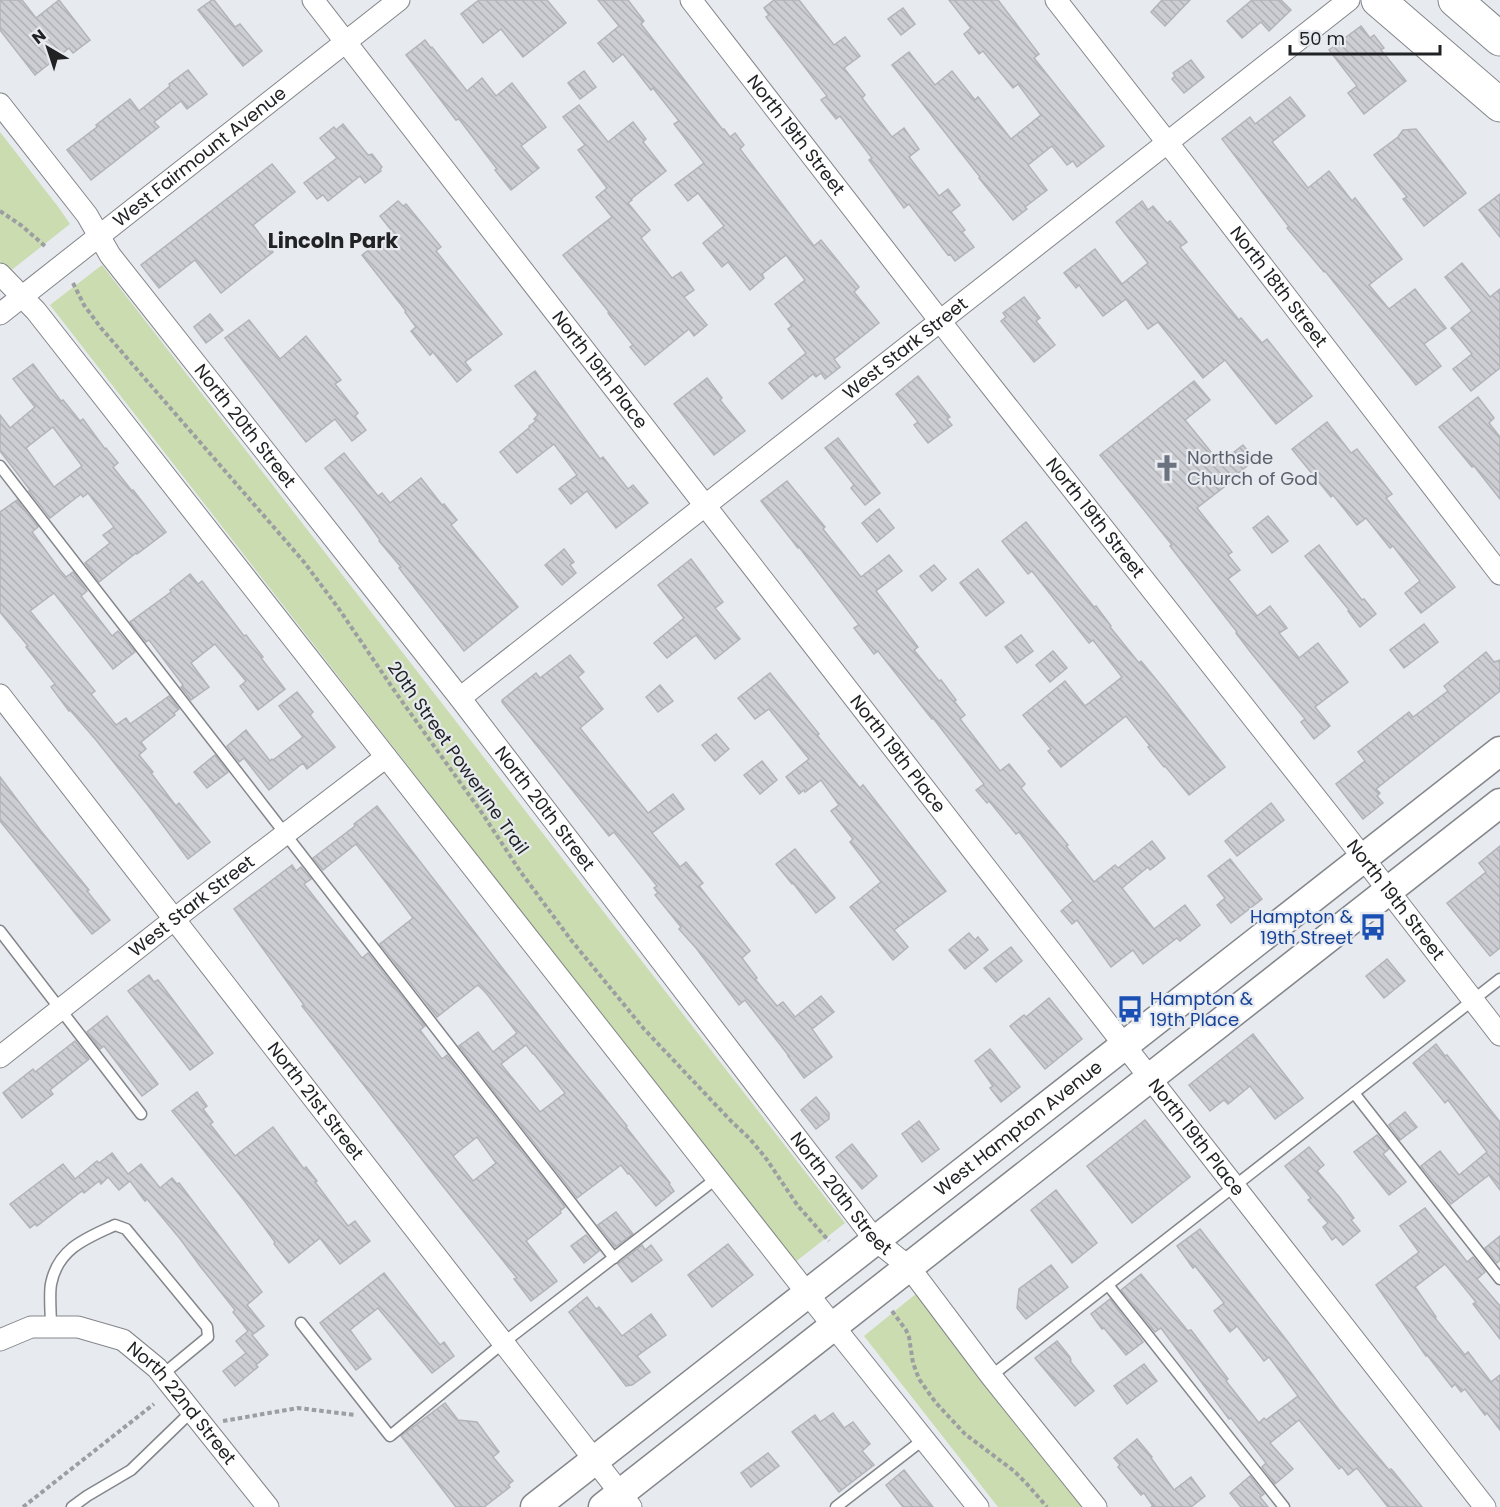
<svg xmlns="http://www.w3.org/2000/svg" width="1500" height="1507" font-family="Poppins,sans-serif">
<defs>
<pattern id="building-back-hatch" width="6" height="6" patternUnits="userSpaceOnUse" patternTransform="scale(1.5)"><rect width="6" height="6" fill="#ccced3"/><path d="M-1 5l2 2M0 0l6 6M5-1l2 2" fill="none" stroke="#afb1b5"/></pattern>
</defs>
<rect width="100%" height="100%" fill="#e7eaef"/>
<g fill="#cbdcb0">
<polygon points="0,132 59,208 70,224 9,272 0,261"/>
<polygon points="102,265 845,1223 794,1263 50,305"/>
<polygon points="917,1293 1085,1507 998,1507 864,1336"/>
</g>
<g fill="url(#building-back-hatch)" stroke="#b2b4b9" stroke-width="1.5" fill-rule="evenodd">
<polygon points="0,0 22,0 36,18 59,0 90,40 73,53 69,48 35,75 0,30"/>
<polygon points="212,0 214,0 235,27 240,24 262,51 243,66 198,10"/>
<polygon points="479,0 547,0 566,23 523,57 501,29 483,43 461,14"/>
<polygon points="598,0 628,0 644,21 641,24 723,130 724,129 730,137 735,133 744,145 740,149 814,246 821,240 859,287 854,292 879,323 834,359 840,367 825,379 821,373 816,377 813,374 782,399 769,383 806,353 788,329 792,326 775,304 805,280 786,255 762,274 764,278 750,290 728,262 722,267 703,243 724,226 698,193 688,201 675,185 704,163 674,124 679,121 653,88 651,90 623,54 613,62 598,43 619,26"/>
<polygon points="774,0 799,0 834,45 845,37 860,56 844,68 865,95 862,98 892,137 904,128 919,149 909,157 939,196 948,189 960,205 951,212 965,230 962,232 974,247 955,261 950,254 948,255 909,204 904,208 869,160 872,158 840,116 836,119 821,100 827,96 766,17 769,15 764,8"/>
<polygon points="949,0 998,0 1039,54 1034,58 1104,146 1077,167 1073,161 1067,165 1052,146 1028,165 1047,190 1025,207 1027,209 1013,220 979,178 980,177 892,65 909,52 935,85 952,71 975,100 978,97 1011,139 1041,115 1018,84 1013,88 983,51 979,54 964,34 971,28"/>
<polygon points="1162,0 1190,0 1165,26 1151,12"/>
<polygon points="1252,0 1281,0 1291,10 1269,31 1261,22 1242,38 1227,21"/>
<polygon points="903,8 915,24 901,35 888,19"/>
<polygon points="1361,26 1370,38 1374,35 1384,48 1381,50 1406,81 1364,114 1348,93 1357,86 1329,50"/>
<polygon points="425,40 431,48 432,47 467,91 482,78 496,96 512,83 546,127 521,146 539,168 511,190 495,170 497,169 459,119 456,120 406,55"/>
<polygon points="1191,60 1204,77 1184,93 1172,79 1175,76 1173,73"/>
<polygon points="188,70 207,94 187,109 181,101 154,122 159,127 91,180 67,150 97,127 96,125 130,99 139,111 170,86 169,84"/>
<polygon points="584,71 596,87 580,99 568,83"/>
<polygon points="1290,97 1305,116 1272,142 1308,188 1329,171 1352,201 1355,198 1402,259 1369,285 1389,309 1415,289 1446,328 1424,344 1441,366 1416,385 1325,271 1324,272 1287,228 1289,227 1222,139 1250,117 1255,124"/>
<polygon points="579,105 608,142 633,122 646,139 643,142 666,171 631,199 632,200 628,203 650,230 641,238 672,278 681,272 694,290 684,297 707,325 694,336 689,329 645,365 630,347 633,345 608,313 609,312 563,255 612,217 596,197 607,188 578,150 585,145 563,117"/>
<polygon points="343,124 368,155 372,154 382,167 380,169 381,171 365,183 360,176 328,201 323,195 317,199 304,183 337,158 320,138 334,127 336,130"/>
<polygon points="1416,129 1466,193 1424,226 1403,199 1407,197 1374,155 1398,137 1403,130"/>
<polygon points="272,164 295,192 253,225 273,252 221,293 195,260 159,288 141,265"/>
<polygon points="1500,194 1500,237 1479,210"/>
<polygon points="398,201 403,206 406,204 441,247 436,251 502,334 465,362 471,370 457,382 433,352 430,355 411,331 416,327 405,312 406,311 362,255 392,231 380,216"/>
<polygon points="1142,201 1148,210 1153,206 1167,223 1170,221 1187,242 1180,247 1200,272 1239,320 1241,318 1262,343 1267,339 1312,396 1276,424 1225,360 1203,378 1158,322 1148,329 1126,299 1103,316 1079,285 1076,288 1064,273 1095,249 1122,284 1148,263 1116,222"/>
<polygon points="1462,263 1490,297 1500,289 1500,368 1471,391 1453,369 1472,354 1451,328 1472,311 1445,277"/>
<polygon points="1024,297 1040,318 1036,321 1055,345 1034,362 1001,321 1006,317 1003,313"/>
<polygon points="210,314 223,330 206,343 194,327"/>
<polygon points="249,320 280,359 306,336 341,380 335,384 358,413 355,416 366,430 352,441 335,419 306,442 225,338"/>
<path d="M33 364 61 401 63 400 80 421 83 419 105 449 106 448 118 463 113 467 132 491 133 490 166 532 137 554 136 553 99 582 85 563 110 543 103 535 114 527 88 493 83 497 81 494 50 518 29 491 30 490 0 451V415L10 428 35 407 13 379ZM53 427 82 466 54 487 26 448Z"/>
<polygon points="535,371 600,459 603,457 628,489 633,485 648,503 616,528 587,491 571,504 559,489 577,475 554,444 517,473 500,452 530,427 529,426 536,421 534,419 538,415 515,386"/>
<polygon points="918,376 950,417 947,419 952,425 928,443 914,425 918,422 896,394"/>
<polygon points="707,378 722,398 720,400 745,431 714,455 674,404"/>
<polygon points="1194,381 1210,400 1185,420 1220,463 1243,445 1255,460 1232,478 1233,480 1197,508 1232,552 1228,555 1240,570 1228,579 1257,616 1270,606 1287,628 1279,633 1299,658 1318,643 1348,682 1315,707 1330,726 1314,739 1301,722 1305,719 1252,654 1236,633 1237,632 1170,546 1172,545 1100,455"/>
<polygon points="1478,397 1494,418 1489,423 1500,437 1500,499 1474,466 1472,467 1439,427"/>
<polygon points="1327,422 1351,453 1357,449 1392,494 1386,498 1455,587 1421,613 1405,593 1420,581 1393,546 1390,548 1366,518 1357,525 1333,495 1331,497 1292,449"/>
<polygon points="838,438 880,493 865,505 851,488 854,485 825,448"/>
<polygon points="344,453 378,496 382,493 390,503 421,478 442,505 444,504 457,520 451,525 518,607 464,651 399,568 401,567 379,541 380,540 358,510 325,468"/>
<polygon points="787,481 825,527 823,529 861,577 889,555 902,571 876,591 918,647 914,650 939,681 941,680 956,700 954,701 965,715 960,719 971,733 1000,771 1009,764 1025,784 1021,788 1068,845 1066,846 1094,882 1115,865 1118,868 1152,841 1165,858 1150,870 1148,867 1122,888 1154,929 1185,905 1200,925 1180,941 1177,938 1143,964 1133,950 1111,967 1077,920 1072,924 1061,911 1073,901 1019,832 1016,834 989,801 987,803 976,790 984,784 933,718 932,719 878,651 874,654 854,628 859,625 799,547 798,548 761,501"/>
<polygon points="17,500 38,527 32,532 60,570 66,577 73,572 87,591 81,596 112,636 118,631 135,652 113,669 54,593 30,611 95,691 91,694 116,725 126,718 130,724 169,696 179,709 174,713 175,715 141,742 146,749 139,755 153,772 151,773 176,806 179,803 210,842 188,859 150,808 96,740 70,710 69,711 51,687 55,684 26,647 28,646 0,612 0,512"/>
<polygon points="879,509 894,528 877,542 862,523"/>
<polygon points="1268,516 1288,541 1272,553 1253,528"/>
<polygon points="1026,522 1094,607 1096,606 1111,626 1110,627 1139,663 1141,661 1164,689 1225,767 1189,795 1165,766 1164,767 1148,747 1150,746 1126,716 1061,767 1048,751 1051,749 1023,715 1065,681 1085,706 1122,677 1093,640 1089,643 1032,571 1028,574 1002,541"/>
<polygon points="1319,545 1362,600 1364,599 1376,614 1360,627 1348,611 1349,610 1305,556"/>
<polygon points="564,549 574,562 570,565 576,573 562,585 545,565"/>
<polygon points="691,559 723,602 715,608 740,639 715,659 696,635 667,658 654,643 684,618 658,585"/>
<polygon points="934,565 946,579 932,591 920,576"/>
<polygon points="978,569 1004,602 986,616 960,583"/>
<polygon points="190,574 198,584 202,581 244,636 246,635 263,657 261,658 285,689 258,710 240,686 246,681 215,644 191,663 209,687 191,700 181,687 183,685 149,640 146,642 130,622 171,592 170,590"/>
<polygon points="1424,624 1438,642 1404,668 1390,650"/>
<polygon points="1021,635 1033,651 1017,663 1005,647"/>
<polygon points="1053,651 1067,668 1050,682 1036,665"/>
<polygon points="1486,652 1494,662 1500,660 1500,691 1376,789 1380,793 1377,796 1383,803 1363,819 1336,784 1365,761 1358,752 1409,712 1413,717 1448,691 1444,686"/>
<polygon points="570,655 584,672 578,677 603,709 580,728 648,813 673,794 684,809 652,833 680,867 686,862 703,883 699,886 750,951 742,958 757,978 755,979 777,1006 783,1002 795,1017 821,996 834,1012 812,1029 832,1057 804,1078 788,1056 789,1056 745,1000 739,1005 696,948 679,929 681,927 655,895 658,893 654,888 657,886 614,832 609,836 502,702 502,700 536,673 540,678"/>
<polygon points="770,673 819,734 817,735 860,788 863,785 946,891 894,930 908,947 893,960 850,907 881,882 850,842 853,839 831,811 839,805 821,780 805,792 804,790 799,794 786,777 809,759 769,709 755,719 738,698"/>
<polygon points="660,685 673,701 658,712 646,697"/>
<polygon points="297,692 313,712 310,715 335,747 307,769 303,763 269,790 244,758 239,762 227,746 246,730 270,761 272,759 273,760 303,737 279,706"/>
<polygon points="716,734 729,749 715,761 702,745"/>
<polygon points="215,755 228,772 207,788 194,772"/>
<polygon points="762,761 777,780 760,794 744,775"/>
<polygon points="0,777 41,831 89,890 87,891 110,920 92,934 0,821"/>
<polygon points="1271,803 1284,820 1237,856 1225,841"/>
<path d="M377 806 565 1049 627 1126 626 1127 670 1183 669 1184 674 1191 656 1206 629 1173 628 1174 621 1165 577 1198 459 1046 478 1032 493 1052 517 1033 486 993 478 985 437 1017 380 944 413 918 391 889 356 844 323 870 313 858 355 826 354 824ZM526 1045 533 1054H534L565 1093 540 1112 501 1064Z"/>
<polygon points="1500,846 1500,948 1490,956 1447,903 1486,872 1479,863"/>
<polygon points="795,849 835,898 816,913 793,883 792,884 776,864"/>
<polygon points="1230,859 1262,899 1231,923 1217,905 1225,898 1208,876"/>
<path d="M292 865 296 871 301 867 311 879 304 884 362 958 368 953 425 1026 420 1030 442 1059 447 1055 565 1207 560 1211 561 1213 526 1241 557 1281 531 1301 514 1279 517 1278 438 1180 302 1006 304 1005 234 909ZM477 1137 496 1163 473 1181 453 1156Z"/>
<polygon points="969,933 975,940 978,937 988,950 965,969 949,950"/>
<polygon points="1011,947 1022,961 996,982 984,968"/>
<polygon points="1387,959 1405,981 1384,998 1366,976"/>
<polygon points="149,975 154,982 158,980 213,1053 190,1070 128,991"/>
<polygon points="1049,998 1082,1039 1045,1069 1010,1026 1024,1015 1026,1017"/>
<polygon points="107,1016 158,1084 142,1096 104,1046 100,1049 87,1032"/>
<polygon points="1253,1034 1303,1098 1275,1119 1250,1086 1228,1104 1224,1100 1210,1111 1189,1085"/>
<polygon points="75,1041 89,1059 50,1090 53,1094 22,1118 3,1093 33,1069 35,1072"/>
<polygon points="1436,1044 1445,1056 1447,1055 1500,1122 1500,1190 1489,1175 1451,1204 1421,1166 1440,1151 1459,1175 1487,1152 1448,1100 1445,1103 1413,1063"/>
<polygon points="990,1049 1020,1087 1001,1102 990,1088 993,1086 975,1061"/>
<polygon points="197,1092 207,1106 203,1109 213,1122 210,1124 235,1156 273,1127 304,1169 306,1167 317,1181 315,1182 348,1226 355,1221 370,1241 340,1264 320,1238 289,1263 274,1244 275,1242 243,1199 172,1111"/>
<polygon points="816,1097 829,1113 829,1119 816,1129 801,1110"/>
<polygon points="1405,1112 1417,1127 1400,1140 1389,1125"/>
<polygon points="1145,1120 1190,1177 1132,1223 1087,1166"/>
<polygon points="919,1121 939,1149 922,1162 902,1134"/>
<polygon points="1377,1135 1389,1149 1383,1154 1406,1182 1389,1195 1354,1152"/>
<polygon points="852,1144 877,1176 862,1189 836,1157"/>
<polygon points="1309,1147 1324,1165 1317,1171 1340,1198 1354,1218 1351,1220 1360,1231 1343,1245 1336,1237 1332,1240 1323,1227 1328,1223 1308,1200 1311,1198 1285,1166"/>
<polygon points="112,1153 128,1174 141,1164 160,1188 172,1178 177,1184 179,1183 262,1292 247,1305 264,1326 252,1335 268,1355 256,1365 258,1367 235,1386 223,1371 246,1353 236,1341 248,1331 233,1312 235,1310 200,1266 181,1240 147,1199 145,1201 130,1181 119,1190 108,1177 101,1184 99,1181 84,1193 82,1191 37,1226 35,1224 30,1228 10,1204 63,1164 75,1179 97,1161 99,1163"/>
<polygon points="1056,1190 1097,1243 1072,1263 1031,1210"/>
<polygon points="1425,1208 1467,1262 1473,1257 1485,1272 1477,1279 1500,1306 1500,1339 1473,1304 1476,1302 1445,1264 1415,1287 1436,1317 1435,1318 1465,1355 1468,1352 1491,1382 1500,1375 1500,1430 1487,1413 1485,1415 1465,1389 1461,1392 1455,1384 1452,1387 1427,1355 1426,1356 1376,1285 1419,1252 1400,1226"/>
<polygon points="616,1212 633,1234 615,1247 598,1225"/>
<polygon points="1200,1229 1288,1342 1339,1410 1389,1470 1391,1469 1393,1471 1422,1507 1388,1507 1357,1468 1348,1475 1342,1467 1339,1469 1299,1420 1270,1443 1293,1469 1275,1484 1262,1467 1266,1463 1231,1418 1229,1419 1161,1328 1155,1332 1121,1290 1141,1274 1188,1331 1191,1330 1228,1379 1226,1381 1259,1423 1264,1418 1266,1420 1298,1396 1269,1357 1264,1361 1237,1326 1230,1332 1214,1311 1224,1303 1195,1266 1193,1268 1177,1246"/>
<polygon points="586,1235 599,1251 584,1263 571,1246"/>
<polygon points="1500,1236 1500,1260 1497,1263 1485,1248"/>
<polygon points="728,1244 753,1275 712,1307 688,1275"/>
<polygon points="642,1245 645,1250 651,1245 662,1260 632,1282 618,1264"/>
<polygon points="1051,1265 1068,1287 1026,1319 1017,1308 1019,1289"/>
<polygon points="384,1273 440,1345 444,1342 454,1356 432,1373 378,1308 350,1330 371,1359 356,1370 320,1323"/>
<polygon points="587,1297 596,1309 599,1307 622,1336 651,1314 666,1335 637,1356 650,1372 632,1385 626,1386 569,1312"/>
<polygon points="1110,1299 1143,1342 1126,1355 1104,1328 1102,1329 1091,1314"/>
<polygon points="1057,1341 1070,1357 1071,1360 1070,1361 1094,1391 1075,1406 1035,1358"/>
<polygon points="1144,1364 1157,1381 1127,1404 1114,1386"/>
<polygon points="445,1403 458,1420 477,1422 499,1452 493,1457 513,1481 508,1485 510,1487 484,1507 456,1507 401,1436"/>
<polygon points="833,1413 844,1428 853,1422 870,1444 862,1451 874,1465 839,1492 792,1432 815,1415 820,1422"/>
<polygon points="1137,1439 1152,1457 1151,1458 1174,1490 1191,1477 1205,1496 1191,1507 1151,1507 1153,1506 1144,1493 1141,1495 1118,1467 1120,1465 1114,1458"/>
<polygon points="768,1453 779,1466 751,1487 741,1473"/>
<polygon points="904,1470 933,1507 903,1507 886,1485"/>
<polygon points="1250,1476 1264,1494 1260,1497 1268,1507 1241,1507 1230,1493"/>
</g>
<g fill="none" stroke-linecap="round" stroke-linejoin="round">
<defs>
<g id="service">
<polyline points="0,466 614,1258"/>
<polyline points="0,931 141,1114"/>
<polyline points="1354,1093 1500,1279"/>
<polyline points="1108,1285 1284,1507"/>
<polyline points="301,1323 390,1436 503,1343 717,1178"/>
<path d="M51 1327C51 1314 49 1295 51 1284 58 1248 87 1238 115 1225L126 1229 207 1327 208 1337 162 1375"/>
<polyline points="991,1376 1500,979"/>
<polyline points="72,1507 87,1496 131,1470 191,1412"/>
<polyline points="836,1507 924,1439"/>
</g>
<g id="minor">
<path id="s1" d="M313 0 1032 927 1485 1507"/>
<path id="s2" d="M691 0 954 339 1347 837 1500 1035"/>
<path id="s3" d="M1056 0 1181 160 1500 574"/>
<path id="s4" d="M0 104 87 215 110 255 460 698 875 1240 909 1267 991 1376 1096 1507"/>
<polyline points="0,274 36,311 807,1293 978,1507"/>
<path id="s5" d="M0 314 399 0"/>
<path id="s6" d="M0 695 631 1507"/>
<path id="s7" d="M460 698 1349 0"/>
<path id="s8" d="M0 1057 191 906 386 757"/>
<path id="s9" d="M0 1340 31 1327H78L123 1340 157 1368 268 1507"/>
</g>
<g id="secondary">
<path id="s10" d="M535 1507 1500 751"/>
<polyline points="603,1507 1500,803"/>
</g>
<g id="primary">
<polyline points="1378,0 1500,105"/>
<polyline points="1455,0 1500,39"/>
</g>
</defs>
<use href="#service" stroke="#83868a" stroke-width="13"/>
<use href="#minor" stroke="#83868a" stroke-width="23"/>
<use href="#secondary" stroke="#83868a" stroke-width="31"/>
<use href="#primary" stroke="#83868a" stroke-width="35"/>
<g stroke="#9c9ea2" stroke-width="4" stroke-dasharray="4.5 3" stroke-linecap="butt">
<polyline points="0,211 22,226 46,247"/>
<polyline points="73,283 84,305 101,328 304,562 339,609 396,693 482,813 520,871 571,940 644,1029 731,1121 750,1139 765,1157 798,1206 829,1241"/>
<polyline points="892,1311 906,1330 909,1337 913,1363 919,1379 936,1403 965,1434 1014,1471 1026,1483 1047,1507"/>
<polyline points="223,1421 298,1408 355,1415"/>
<polyline points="23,1507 154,1404"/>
</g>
<use href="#service" stroke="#fff" stroke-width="10"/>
<use href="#minor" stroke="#fff" stroke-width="21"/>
<use href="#secondary" stroke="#fff" stroke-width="28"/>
<use href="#primary" stroke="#fff" stroke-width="33"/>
</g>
<defs>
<symbol id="church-bare" viewBox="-9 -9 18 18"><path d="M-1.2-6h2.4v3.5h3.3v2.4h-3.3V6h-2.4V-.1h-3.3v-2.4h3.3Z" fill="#6b7280" stroke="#e7eaef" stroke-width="2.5" paint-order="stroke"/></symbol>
<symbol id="bus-bare" viewBox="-9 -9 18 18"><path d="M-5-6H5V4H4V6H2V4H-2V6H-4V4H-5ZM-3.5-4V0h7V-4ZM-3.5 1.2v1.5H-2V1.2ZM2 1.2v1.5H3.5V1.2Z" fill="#1a4fb4" stroke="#e7eaef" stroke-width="2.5" paint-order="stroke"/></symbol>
</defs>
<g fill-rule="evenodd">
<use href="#church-bare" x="1148" y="449" width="38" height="38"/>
<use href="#bus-bare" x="1354" y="908" width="38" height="38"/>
<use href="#bus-bare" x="1111" y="990" width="38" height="38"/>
</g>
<g text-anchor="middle" stroke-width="4.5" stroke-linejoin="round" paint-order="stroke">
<g font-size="18" fill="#212224" stroke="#e7eaef">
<text dy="6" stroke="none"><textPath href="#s2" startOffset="171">North 19th Street</textPath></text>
<text dy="6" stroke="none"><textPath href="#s5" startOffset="254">West Fairmount Avenue</textPath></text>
<text dy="6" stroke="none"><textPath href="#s3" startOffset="363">North 18th Street</textPath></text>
<text dy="6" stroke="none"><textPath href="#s7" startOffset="566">West Stark Street</textPath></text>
<text dy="6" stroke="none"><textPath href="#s1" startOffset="468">North 19th Place</textPath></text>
<text dy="6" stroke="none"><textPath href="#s4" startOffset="405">North 20th Street</textPath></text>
<text dy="6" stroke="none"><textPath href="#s2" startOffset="657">North 19th Street</textPath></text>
<text dy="6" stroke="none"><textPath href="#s1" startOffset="954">North 19th Place</textPath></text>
<text transform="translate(458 758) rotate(55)" y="6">20th Street Powerline Trail</text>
<text dy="6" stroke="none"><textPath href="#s4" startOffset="891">North 20th Street</textPath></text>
<text dy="6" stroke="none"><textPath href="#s2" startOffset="1143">North 19th Street</textPath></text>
<text dy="6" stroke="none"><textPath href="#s8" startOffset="244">West Stark Street</textPath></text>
<text dy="6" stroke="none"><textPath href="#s6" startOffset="514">North 21st Street</textPath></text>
<text dy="6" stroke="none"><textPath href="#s10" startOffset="614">West Hampton Avenue</textPath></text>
<text dy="6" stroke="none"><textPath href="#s1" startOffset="1440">North 19th Place</textPath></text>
<text dy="6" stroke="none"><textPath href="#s4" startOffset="1377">North 20th Street</textPath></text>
<text dy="6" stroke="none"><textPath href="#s9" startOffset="214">North 22nd Street</textPath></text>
</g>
<g font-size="18" fill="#5b616d" stroke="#e7eaef" text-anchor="start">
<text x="1187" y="464">Northside<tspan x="1187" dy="21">Church of God</tspan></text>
</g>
<g font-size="18" fill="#164399" stroke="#e7eaef" text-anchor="end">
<text x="1353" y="923">Hampton &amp;<tspan x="1353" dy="21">19th Street</tspan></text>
<text x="1150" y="1005" text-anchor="start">Hampton &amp;<tspan x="1150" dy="21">19th Place</tspan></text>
</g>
<g font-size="21" font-weight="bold" fill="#212224" stroke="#e7eaef">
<text x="333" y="248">Lincoln Park</text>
</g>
</g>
<g transform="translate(48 48) rotate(321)" stroke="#e7eaef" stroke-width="4.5" paint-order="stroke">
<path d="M0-4.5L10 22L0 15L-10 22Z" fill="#212224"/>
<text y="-9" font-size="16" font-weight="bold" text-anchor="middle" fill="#212224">N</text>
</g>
<path d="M1290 45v9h150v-9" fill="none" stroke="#212224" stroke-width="3"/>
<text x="1299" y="45" font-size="18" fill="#212224" stroke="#e7eaef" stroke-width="4.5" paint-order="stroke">50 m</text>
</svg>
